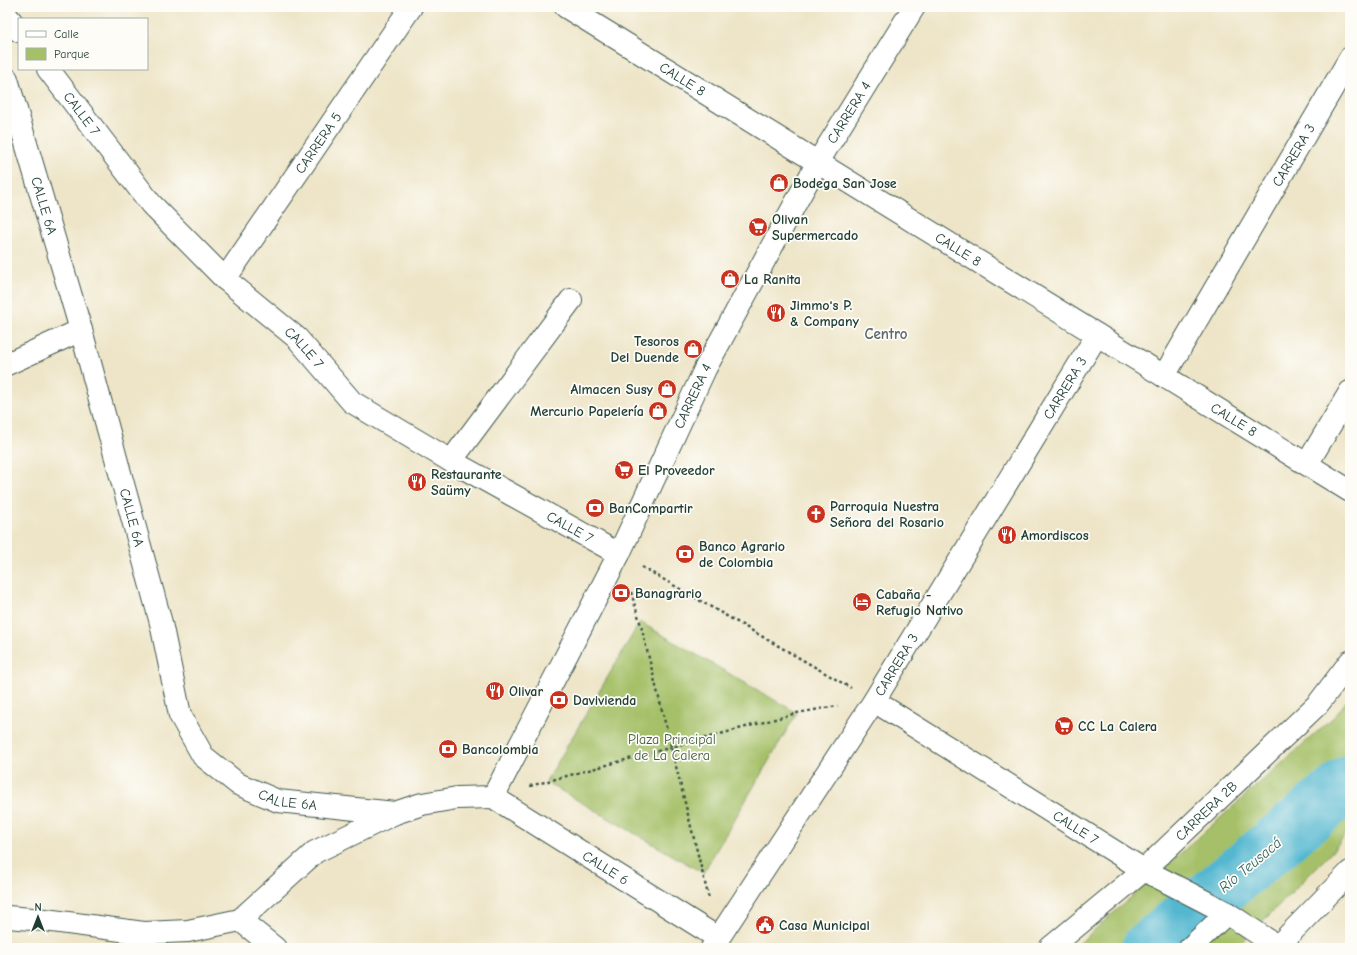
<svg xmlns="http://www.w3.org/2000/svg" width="1357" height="955" font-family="'Comic Neue',sans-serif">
<rect width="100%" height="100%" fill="#fdfcf7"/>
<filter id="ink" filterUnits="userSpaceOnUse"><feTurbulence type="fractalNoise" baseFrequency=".025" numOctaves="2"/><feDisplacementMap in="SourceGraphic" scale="8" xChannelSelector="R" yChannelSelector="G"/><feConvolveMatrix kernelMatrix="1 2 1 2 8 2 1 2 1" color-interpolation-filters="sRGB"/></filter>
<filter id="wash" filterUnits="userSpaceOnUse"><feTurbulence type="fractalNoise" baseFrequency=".012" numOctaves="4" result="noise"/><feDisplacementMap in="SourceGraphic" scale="16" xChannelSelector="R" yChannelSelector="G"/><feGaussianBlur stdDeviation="0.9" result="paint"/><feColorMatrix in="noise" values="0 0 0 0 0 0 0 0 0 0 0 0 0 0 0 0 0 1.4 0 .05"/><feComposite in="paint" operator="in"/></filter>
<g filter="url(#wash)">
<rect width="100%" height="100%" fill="#eee5c8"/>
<g fill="#a5c067" stroke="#627e4e">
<polygon points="640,622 797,713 703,873 546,782"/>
<polygon points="1350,696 1350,830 1329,855 1236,948 1074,948 1336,715"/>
</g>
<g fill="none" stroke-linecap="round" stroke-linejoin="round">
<polyline stroke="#52b7d0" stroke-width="55" points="1149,948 1350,782"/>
</g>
</g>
<g filter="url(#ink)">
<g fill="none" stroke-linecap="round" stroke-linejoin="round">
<defs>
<g id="minor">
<path id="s1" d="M566 7 1350 491"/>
<polyline points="7,16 19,31"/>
<path id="s2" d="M48 69 151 204 225 279 297 338 352 402 451 461 619 554"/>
<path id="s3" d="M7 79 81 330 161 623 180 715 203 756 238 784 278 801 395 813"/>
<path id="s4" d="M225 279 411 7"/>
<polyline points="7,364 81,330"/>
<path id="s5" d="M1164 376 1350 58"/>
<polyline points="451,461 571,300"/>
<polyline points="1307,464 1350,392"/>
<path id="s6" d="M874 701 1144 870 1227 913 1280 948"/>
<path id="s7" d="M493 797 619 554 705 369 818 162 914 7"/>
<path id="s8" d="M493 797 718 938"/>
<polyline points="7,917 45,920 144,933 188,931 240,920"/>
<polyline points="240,920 315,852 395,813 422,804 457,798 493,797"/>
<polyline points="240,920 275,948"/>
<polyline points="1278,946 1350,872"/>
<path id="s9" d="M712 948 874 701 1097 335"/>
<path id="s10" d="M1050 948 1144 870 1318 704 1350 662"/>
<polyline points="1190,948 1227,913"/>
</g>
</defs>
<use href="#minor" stroke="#3e564a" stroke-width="24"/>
<g stroke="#3e564a" stroke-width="2.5" stroke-dasharray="3 3" stroke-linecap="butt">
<polyline points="642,567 851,688"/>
<polyline points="631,592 640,622 709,899"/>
<polyline points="530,786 797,713 838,706"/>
</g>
<use href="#minor" stroke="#fff" stroke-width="22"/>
</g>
</g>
<defs>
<symbol id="shop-disc" viewBox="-11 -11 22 22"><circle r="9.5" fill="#c8321e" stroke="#fdfcf7"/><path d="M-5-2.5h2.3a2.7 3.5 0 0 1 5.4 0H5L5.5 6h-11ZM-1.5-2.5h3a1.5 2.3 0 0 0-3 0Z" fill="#fff"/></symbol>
<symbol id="supermarket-disc" viewBox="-11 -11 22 22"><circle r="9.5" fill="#c8321e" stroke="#fdfcf7"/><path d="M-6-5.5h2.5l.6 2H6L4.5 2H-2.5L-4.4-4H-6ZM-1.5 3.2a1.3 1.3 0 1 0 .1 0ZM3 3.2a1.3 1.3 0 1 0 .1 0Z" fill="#fff"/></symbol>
<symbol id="restaurant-disc" viewBox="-11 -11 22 22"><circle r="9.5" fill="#c8321e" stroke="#fdfcf7"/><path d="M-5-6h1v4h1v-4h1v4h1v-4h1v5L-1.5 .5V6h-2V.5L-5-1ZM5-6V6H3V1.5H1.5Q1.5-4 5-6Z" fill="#fff"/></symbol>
<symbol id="bank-disc" viewBox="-11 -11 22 22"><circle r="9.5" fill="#c8321e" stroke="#fdfcf7"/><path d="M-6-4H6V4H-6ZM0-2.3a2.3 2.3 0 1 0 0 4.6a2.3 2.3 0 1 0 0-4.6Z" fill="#fff"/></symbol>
<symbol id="church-disc" viewBox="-11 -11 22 22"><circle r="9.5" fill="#c8321e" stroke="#fdfcf7"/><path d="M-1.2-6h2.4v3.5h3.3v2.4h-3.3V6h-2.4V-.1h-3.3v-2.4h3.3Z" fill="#fff"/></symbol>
<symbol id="hotel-disc" viewBox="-11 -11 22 22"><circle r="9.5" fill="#c8321e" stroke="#fdfcf7"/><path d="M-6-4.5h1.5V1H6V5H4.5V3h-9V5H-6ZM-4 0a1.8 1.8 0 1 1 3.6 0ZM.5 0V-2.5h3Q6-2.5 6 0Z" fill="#fff"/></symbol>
<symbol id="civic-disc" viewBox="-11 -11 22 22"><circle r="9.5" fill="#c8321e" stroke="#fdfcf7"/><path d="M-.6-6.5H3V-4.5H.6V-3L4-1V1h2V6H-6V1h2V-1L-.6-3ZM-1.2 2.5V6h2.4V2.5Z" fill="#fff"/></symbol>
</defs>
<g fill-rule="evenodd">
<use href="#shop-disc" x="768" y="172" width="22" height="22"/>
<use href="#supermarket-disc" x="747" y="216" width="22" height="22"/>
<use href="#shop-disc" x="719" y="268" width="22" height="22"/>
<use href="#restaurant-disc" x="765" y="302" width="22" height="22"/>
<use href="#shop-disc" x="682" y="338" width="22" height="22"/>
<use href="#shop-disc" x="656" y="378" width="22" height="22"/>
<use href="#shop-disc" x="647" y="400" width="22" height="22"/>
<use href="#supermarket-disc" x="613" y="459" width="22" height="22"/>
<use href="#restaurant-disc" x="406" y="471" width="22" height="22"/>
<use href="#bank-disc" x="584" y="497" width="22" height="22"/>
<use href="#church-disc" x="805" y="503" width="22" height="22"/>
<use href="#restaurant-disc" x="996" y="524" width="22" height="22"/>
<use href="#bank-disc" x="674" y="543" width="22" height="22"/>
<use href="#bank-disc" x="610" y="582" width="22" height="22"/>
<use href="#hotel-disc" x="851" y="591" width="22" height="22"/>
<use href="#restaurant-disc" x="484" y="680" width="22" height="22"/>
<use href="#bank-disc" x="548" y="689" width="22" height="22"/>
<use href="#supermarket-disc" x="1053" y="715" width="22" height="22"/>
<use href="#bank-disc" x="437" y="738" width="22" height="22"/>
<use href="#civic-disc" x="754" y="914" width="22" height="22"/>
</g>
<g text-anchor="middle" stroke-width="3.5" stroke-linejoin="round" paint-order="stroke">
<g font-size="14" fill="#1f3d34" stroke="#fdfcf7">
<text dy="5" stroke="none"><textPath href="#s1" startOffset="137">CALLE 8</textPath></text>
<text dy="5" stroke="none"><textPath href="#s7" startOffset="772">CARRERA 4</textPath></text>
<text dy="5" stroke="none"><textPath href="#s2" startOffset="56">CALLE 7</textPath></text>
<text dy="5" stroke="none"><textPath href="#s4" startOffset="165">CARRERA 5</textPath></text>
<text dy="5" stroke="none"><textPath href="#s5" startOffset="256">CARRERA 3</textPath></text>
<text dy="5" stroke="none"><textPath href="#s3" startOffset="132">CALLE 6A</textPath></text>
<text dy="5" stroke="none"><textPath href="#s1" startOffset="461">CALLE 8</textPath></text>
<text dy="5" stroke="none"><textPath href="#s2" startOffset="380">CALLE 7</textPath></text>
<text dy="5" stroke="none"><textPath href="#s9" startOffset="662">CARRERA 3</textPath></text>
<text dy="5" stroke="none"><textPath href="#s7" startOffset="448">CARRERA 4</textPath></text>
<text dy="5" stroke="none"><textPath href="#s1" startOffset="785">CALLE 8</textPath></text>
<text dy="5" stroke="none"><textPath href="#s3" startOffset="456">CALLE 6A</textPath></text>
<text dy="5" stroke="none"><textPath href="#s2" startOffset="704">CALLE 7</textPath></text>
<text dy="5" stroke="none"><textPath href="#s9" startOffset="338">CARRERA 3</textPath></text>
<text dy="5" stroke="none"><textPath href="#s3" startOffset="804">CALLE 6A</textPath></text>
<text dy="5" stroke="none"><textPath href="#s10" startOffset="208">CARRERA 2B</textPath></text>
<text dy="5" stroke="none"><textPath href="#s6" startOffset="238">CALLE 7</textPath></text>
<text dy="5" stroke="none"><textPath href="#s8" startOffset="133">CALLE 6</textPath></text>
</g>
<g font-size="14" font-weight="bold" fill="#1f3d34" stroke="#fdfcf7" text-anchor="start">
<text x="793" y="188">Bodega San Jose</text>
<text x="772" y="224">Olivan<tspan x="772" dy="16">Supermercado</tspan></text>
<text x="744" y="284">La Ranita</text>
<text x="790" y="310">Jimmo's P.<tspan x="790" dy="16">&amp; Company</tspan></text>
<text x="679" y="346" text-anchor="end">Tesoros<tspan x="679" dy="16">Del Duende</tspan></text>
<text x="653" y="394" text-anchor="end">Almacen Susy</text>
<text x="644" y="416" text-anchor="end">Mercurio Papelería</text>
<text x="638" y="475">El Proveedor</text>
<text x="431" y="479">Restaurante<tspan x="431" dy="16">Saümy</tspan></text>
<text x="830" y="511">Parroquia Nuestra<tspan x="830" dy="16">Señora del Rosario</tspan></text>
<text x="609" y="513">BanCompartir</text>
<text x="1021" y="540">Amordiscos</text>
<text x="699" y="551">Banco Agrario<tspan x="699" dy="16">de Colombia</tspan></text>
<text x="635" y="598">Banagrario</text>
<text x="876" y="599">Cabaña -<tspan x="876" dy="16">Refugio Nativo</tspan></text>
<text x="509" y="696">Olivar</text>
<text x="573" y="705">Davivienda</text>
<text x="1078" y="731">CC La Calera</text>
<text x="462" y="754">Bancolombia</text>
<text x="779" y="930">Casa Municipal</text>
</g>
<g font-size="14" fill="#405e41" stroke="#fdfcf7">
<text x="672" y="744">Plaza Principal<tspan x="672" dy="16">de La Calera</tspan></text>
</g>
<g font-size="15" font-weight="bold" fill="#5d6870" stroke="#fdfcf7">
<text x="886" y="339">Centro</text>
</g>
<g font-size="15" font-style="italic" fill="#2e6263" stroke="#fdfcf7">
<text transform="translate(1250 865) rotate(-40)" y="5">Río Teusacá</text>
</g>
</g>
<rect width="1357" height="955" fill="none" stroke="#fdfcf7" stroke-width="24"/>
<rect x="18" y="18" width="130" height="52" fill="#fdfcf7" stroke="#a4b0a9"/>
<rect x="26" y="31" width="20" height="6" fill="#ffffff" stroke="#a4b0a9"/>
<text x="54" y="38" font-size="12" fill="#1f3d34">Calle</text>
<rect x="26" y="48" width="20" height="12" fill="#a5c067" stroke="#a4b0a9"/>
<text x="54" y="58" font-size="12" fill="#1f3d34">Parque</text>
<g transform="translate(38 917)" stroke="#fdfcf7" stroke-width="3" paint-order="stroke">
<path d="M0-3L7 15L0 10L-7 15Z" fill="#1f3d34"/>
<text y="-6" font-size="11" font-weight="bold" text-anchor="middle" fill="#1f3d34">N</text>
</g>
</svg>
